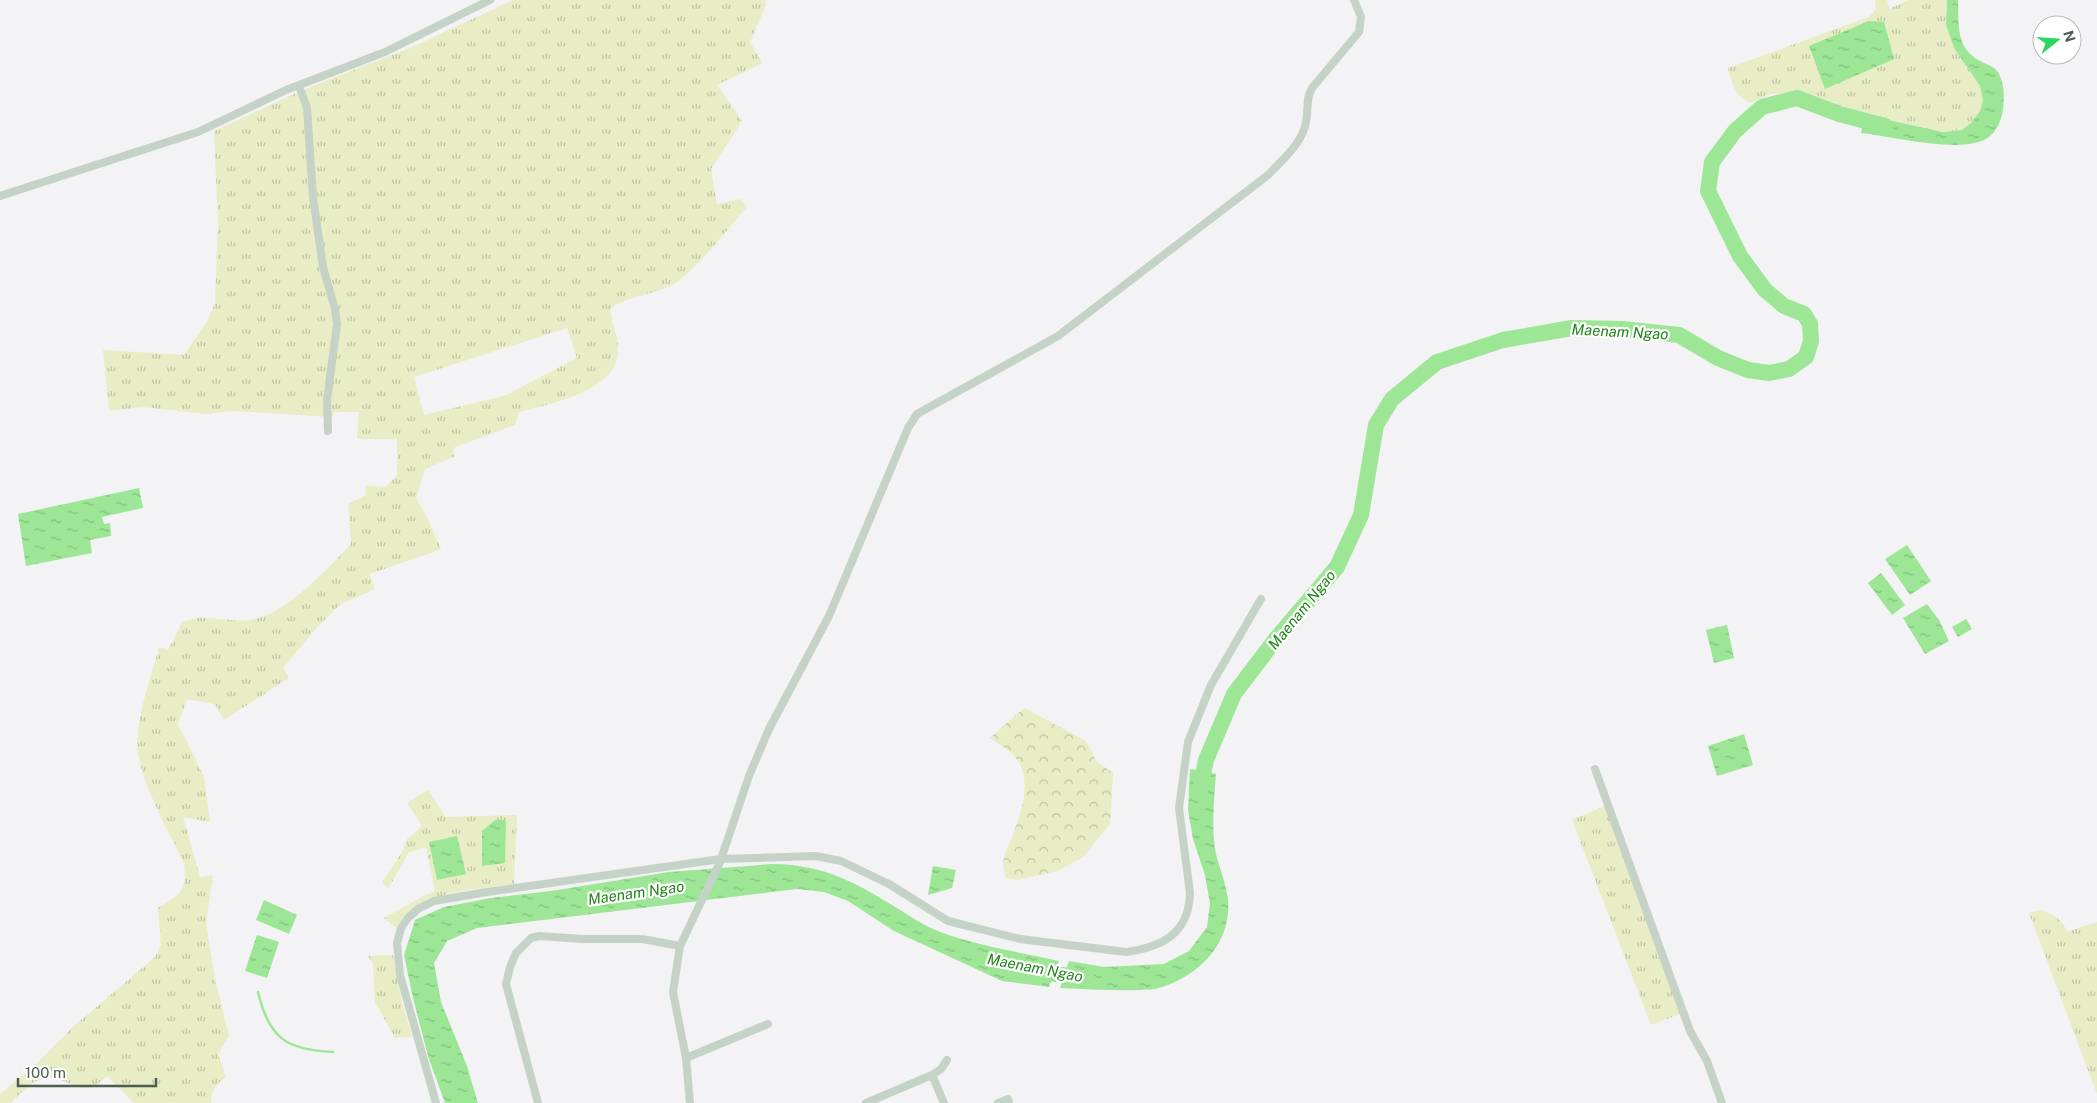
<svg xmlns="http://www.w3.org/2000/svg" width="2097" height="1103" font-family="'Public Sans',sans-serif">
<defs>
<pattern id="grass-tufts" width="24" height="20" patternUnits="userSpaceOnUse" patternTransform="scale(1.25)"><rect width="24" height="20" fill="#e8edc5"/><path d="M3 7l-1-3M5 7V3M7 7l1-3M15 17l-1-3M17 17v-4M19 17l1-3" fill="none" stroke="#bec3a2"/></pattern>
<pattern id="forest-crowns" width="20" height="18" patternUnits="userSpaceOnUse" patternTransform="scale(1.25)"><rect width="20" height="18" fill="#e8edc5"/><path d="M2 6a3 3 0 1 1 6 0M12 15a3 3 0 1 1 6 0" fill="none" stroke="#bec3a2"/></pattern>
<pattern id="water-ripples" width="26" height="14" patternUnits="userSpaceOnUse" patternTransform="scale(1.25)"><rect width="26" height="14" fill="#9ce696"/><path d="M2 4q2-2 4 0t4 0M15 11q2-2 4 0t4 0" fill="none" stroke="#81be7d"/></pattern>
</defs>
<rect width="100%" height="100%" fill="#f3f2f4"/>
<g fill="url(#grass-tufts)" fill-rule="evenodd">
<path d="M513 0H765L766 5 750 42 762 63 717 85 742 121 711 169 717 204 740 199 747 207C729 227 694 273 672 285 653 295 630 295 611 308 610 323 620 337 618 353 615 392 549 404 519 412L515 425 453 448 455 456 425 469 416 498 428 519 441 549 370 574 375 589 341 604 319 625 283 668 289 678 224 720 215 704 187 699 178 724 204 777 210 822 183 817 200 877 213 875 206 923 215 979 229 1036 218 1054 226 1077C215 1085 212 1089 211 1103H134L107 1076C88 1094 84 1089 61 1080 58 1079 54 1077 50 1077 35 1077 21 1093 11 1103H0V1094L33 1067 73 1027 155 957 161 944 158 908C164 903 169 902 175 897 186 889 186 876 184 864 170 833 142 785 138 753 134 721 151 679 159 647L168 650 182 622C190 620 198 617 205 618 222 618 239 623 255 619 285 614 331 566 351 544L348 504 366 495 365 485 386 487 397 475V439H357L359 412H334L333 417 234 411 206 414 143 407 109 411 103 350 184 355 208 320 215 303 218 224 214 131 305 89 412 47ZM567 328 577 358 504 396 424 415 414 377Z"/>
<path d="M1875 0H1887L1889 9 1909 0H1947L1946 25 1954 48 1980 86 1983 100 1980 111 1972 122 1962 130 1943 132 1865 115 1799 95 1770 94 1750 103C1735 96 1732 84 1728 68L1869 17 1876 9Z"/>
<path d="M428 790 445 817 517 815 514 884C476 890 416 890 396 928L384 918 418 899 435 891 426 847 409 852 388 889 382 882 401 854 407 839 422 826 407 803Z"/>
<polygon points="1605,806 1680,1014 1651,1025 1572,820"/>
<path d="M2041 910C2053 914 2063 920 2067 932L2097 922V1094L2029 913Z"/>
<polygon points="393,955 402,1003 412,1037 395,1038 375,1002 373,964 368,956"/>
</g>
<path fill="url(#forest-crowns)" d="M1024 708 1086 741 1097 762 1113 773 1110 824 1084 856 1058 871 1017 880 1006 878C1000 859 1005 855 1012 837 1022 811 1036 773 1009 751 1003 746 996 742 990 738Z"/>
<g fill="url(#water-ripples)">
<path d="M1947 0H1958C1959 23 1955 48 1980 61 1988 65 1997 67 2000 76 2005 88 2004 98 2003 110 2001 122 1996 133 1986 139 1958 154 1892 136 1861 133L1865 115 1943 132 1962 130 1972 122 1980 111 1983 100 1980 86 1954 48 1946 25Z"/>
<polygon points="1869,21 1884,22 1894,59 1825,89 1809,46"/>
<polygon points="139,488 143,508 102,517 104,524 110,523 111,536 90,540 92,553 26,566 18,514"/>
<polygon points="1907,545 1931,581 1910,595 1885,559"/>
<polygon points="1881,573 1905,605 1892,615 1868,583"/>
<polygon points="1927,604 1939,620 1949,641 1925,654 1903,618"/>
<polygon points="1966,619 1972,629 1958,637 1952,627"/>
<polygon points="1727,625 1734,658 1714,663 1706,630"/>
<polygon points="1744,734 1753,765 1717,776 1708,746"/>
<path d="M1190 769 1216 774C1214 801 1211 828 1216 854 1220 869 1226 884 1228 899 1232 942 1200 976 1159 988 1154 990 1146 989 1140 990 1114 991 1087 989 1060 988L1069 961 1104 967 1164 964 1189 951 1207 927 1210 904 1205 875 1193 839 1188 810Z"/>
<polygon points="495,820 506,820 505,863 482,866 482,831"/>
<polygon points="457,836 466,874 437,880 429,842"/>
<path d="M773 864C826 865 854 882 897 908 911 917 925 926 940 932 978 946 1020 952 1059 961L1049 987 1002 981 894 931 848 901 824 892 797 889 477 928 447 941 434 963 441 1002 467 1066 478 1103H445L428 1056 413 998 404 955 415 920 444 907 491 898 551 891 669 872Z"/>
<polygon points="933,866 956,870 952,888 928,895"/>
<polygon points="264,900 297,915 289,934 256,920"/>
<polygon points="257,935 279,942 267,978 245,971"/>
</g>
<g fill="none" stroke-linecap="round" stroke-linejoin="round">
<path stroke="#9ce696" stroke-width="2.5" d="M258 992C269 1039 287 1050 333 1052"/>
<g stroke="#9ce696" stroke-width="16">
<polyline points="1199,794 1206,760 1234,694 1275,640 1337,567 1361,515 1376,425 1392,399 1437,362 1503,340 1572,328 1623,329 1679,335 1718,358 1748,370 1769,373 1789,369 1806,357 1811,341 1810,324 1804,314 1784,306 1765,290 1740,256 1708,191 1712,162 1735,131 1762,107 1797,98 1839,114 1885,126"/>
<polyline points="1032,970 1087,979"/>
</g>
<g stroke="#c4d2c7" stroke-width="8">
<polyline points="299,86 307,108 313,197 323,267 335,309 337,324 327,400 328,431"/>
<polyline points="0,196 198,132 286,90 385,52 490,0"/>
<polyline points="1595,769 1690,1031 1707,1061 1722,1103"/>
<polyline points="686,1058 768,1024"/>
<polyline points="932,1075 944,1103"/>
<path d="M436 1103 400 975 397 943 401 928 408 918 418 909 434 901 487 892 721 859 816 856 841 861 889 884 948 921 1020 939 1126 952C1163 947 1189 933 1190 893L1179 808 1188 742 1211 685 1261 599"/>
<polyline points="538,1103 506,984 510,967 516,953 531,938 539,936 582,939 642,939 680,946"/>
<path d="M690 1103 686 1058 673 992 680 946 720 862 749 776 769 729 829 616 908 428 917 414 1058 336 1268 175C1283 159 1302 144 1306 122 1309 108 1305 101 1312 88L1359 32 1361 17 1354 0"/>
<polyline points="866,1103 932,1075 941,1069 947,1060"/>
<polyline points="998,1103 1008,1099 1009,1103"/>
</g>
</g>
<g text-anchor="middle" stroke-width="4.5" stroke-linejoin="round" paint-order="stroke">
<g font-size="15" font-style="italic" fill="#1f8617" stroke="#fff">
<text transform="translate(1620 332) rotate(3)" y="5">Maenam Ngao</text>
<text transform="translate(1302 610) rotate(-51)" y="5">Maenam Ngao</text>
<text transform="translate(636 893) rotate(-8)" y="5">Maenam Ngao</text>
<text transform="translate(1035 968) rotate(11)" y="5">Maenam Ngao</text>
</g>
</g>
<g transform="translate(2057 40) rotate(73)"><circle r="24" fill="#ffffff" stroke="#b7bfb9"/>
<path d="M0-4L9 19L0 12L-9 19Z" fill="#2ad65b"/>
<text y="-8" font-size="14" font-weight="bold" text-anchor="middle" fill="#4b5e4f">N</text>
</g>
<path d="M18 1078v8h138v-8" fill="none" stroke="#4b5e4f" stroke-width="2.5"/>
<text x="25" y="1078" font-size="15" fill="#4b5e4f" stroke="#ffffff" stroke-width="4" paint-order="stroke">100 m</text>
</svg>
